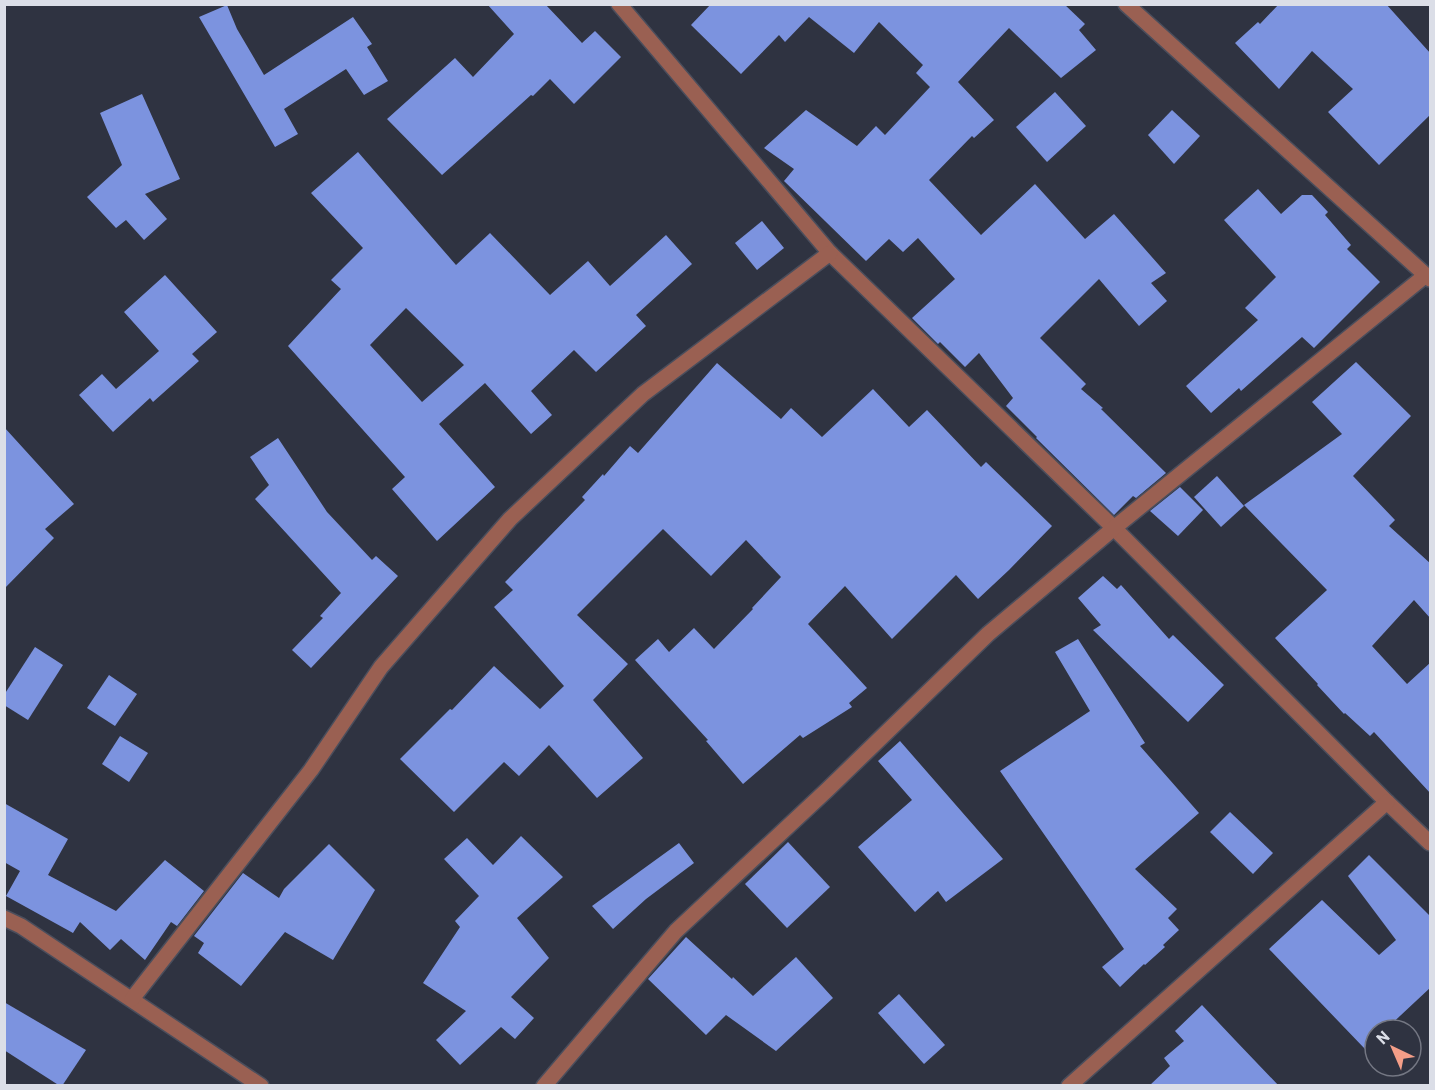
<svg xmlns="http://www.w3.org/2000/svg" width="1435" height="1090" font-family="Barlow,sans-serif">
<rect width="100%" height="100%" fill="#2f3341"/>
<g fill="#7c93df" fill-rule="evenodd">
<polygon points="487,4 545,4 582,43 595,31 621,57 574,104 550,79 533,96 531,95 442,175 387,119 455,58 473,77 514,34"/>
<polygon points="711,4 1064,4 1085,24 1079,30 1096,50 1061,78 1009,28 958,82 994,120 974,138 972,136 929,180 981,235 1035,184 1085,239 1114,214 1166,273 1151,283 1167,301 1139,326 1099,279 1040,338 1086,384 1081,389 1103,408 1101,409 1166,473 1136,498 1133,496 1114,515 1036,438 1037,437 1006,406 1013,398 979,353 965,367 940,342 938,344 912,318 955,279 918,238 903,252 889,239 866,261 784,181 794,169 764,148 806,110 857,146 876,126 885,135 930,87 916,73 923,65 879,22 854,53 809,17 785,42 779,35 741,74 691,25"/>
<polygon points="1279,4 1386,4 1431,54 1431,114 1379,165 1328,112 1353,89 1312,51 1279,89 1235,43 1258,22 1260,24"/>
<polygon points="227,5 237,29 264,75 353,17 372,44 367,47 388,81 364,95 346,69 284,109 298,134 275,147 199,17"/>
<polygon points="1055,92 1086,126 1047,162 1016,127"/>
<polygon points="142,94 180,179 145,194 167,219 144,240 126,220 116,228 87,197 122,165 100,113"/>
<polygon points="1172,110 1200,136 1174,164 1148,135"/>
<path d="M358 152 456 265 490 233 550 295 588 261 610 286 666 235 692 264 636 315 646 326 596 372 574 350 531 391 552 415 531 434 485 383 439 424 495 487 437 541 392 489 405 477 288 346 341 289 331 280 363 248 311 193ZM406 308 464 365 422 402 370 345Z"/>
<polygon points="1258,189 1281,214 1302,195 1312,195 1328,212 1325,215 1351,245 1347,249 1380,282 1314,348 1302,337 1241,391 1239,388 1211,413 1186,386 1258,320 1245,308 1276,277 1224,220"/>
<polygon points="762,221 784,248 757,270 735,243"/>
<polygon points="165,275 217,332 192,354 199,361 153,402 150,398 113,432 79,395 102,374 116,389 159,351 124,312"/>
<polygon points="1356,362 1411,416 1353,476 1395,520 1389,526 1431,564 1431,619 1414,600 1372,646 1407,684 1431,662 1431,794 1374,732 1370,736 1345,713 1344,714 1317,685 1318,684 1275,638 1327,590 1244,505 1342,434 1312,402"/>
<polygon points="717,363 781,419 791,408 822,437 873,389 909,427 927,410 981,467 986,462 1052,526 1009,570 978,599 956,575 892,639 845,586 808,624 867,688 849,703 852,707 803,738 800,735 743,784 706,741 708,740 635,660 658,639 669,652 694,628 714,649 753,609 752,608 781,577 746,540 711,576 663,529 577,615 628,664 593,700 643,758 597,798 549,745 519,776 504,762 454,812 400,759 450,709 452,710 494,666 540,709 564,686 494,607 513,590 505,582 585,500 582,497 603,474 604,476 630,446 638,453"/>
<polygon points="4,427 74,504 45,529 54,538 4,589"/>
<polygon points="278,438 327,512 372,560 376,556 398,576 311,668 292,650 323,618 320,616 341,593 255,499 269,485 250,457"/>
<polygon points="1217,476 1244,506 1221,527 1194,497"/>
<polygon points="1180,487 1203,510 1178,536 1150,511"/>
<polygon points="1103,576 1117,589 1121,585 1169,639 1173,635 1224,685 1188,722 1093,630 1101,625 1078,598"/>
<polygon points="1078,639 1145,743 1140,746 1199,813 1135,869 1177,909 1168,918 1179,930 1163,945 1165,947 1145,965 1144,964 1120,987 1102,967 1124,949 1000,771 1090,711 1055,652"/>
<polygon points="35,647 63,665 28,720 4,705 4,695"/>
<polygon points="109,675 137,694 115,726 87,708"/>
<polygon points="120,736 148,753 129,782 102,764"/>
<polygon points="900,741 1003,859 946,902 938,891 915,912 858,847 912,800 878,761"/>
<polygon points="4,803 68,839 48,875 116,911 165,860 204,891 177,926 171,922 145,960 121,939 110,950 80,922 73,933 6,896 20,871 4,862"/>
<polygon points="1230,812 1273,853 1253,874 1210,832"/>
<polygon points="521,836 563,877 517,918 549,958 511,997 534,1018 515,1039 501,1027 460,1065 436,1040 466,1011 423,983 460,927 455,921 479,896 444,859 467,838 493,865"/>
<polygon points="788,842 830,887 787,928 745,884"/>
<polygon points="679,843 694,863 646,899 613,929 592,906"/>
<polygon points="329,844 375,890 333,960 285,932 241,986 198,953 204,943 194,936 243,873 279,898 284,889"/>
<polygon points="1369,855 1431,917 1431,987 1385,1030 1375,1030 1375,1039 1365,1049 1269,949 1322,900 1379,955 1396,940 1348,876"/>
<polygon points="686,937 732,979 733,977 753,996 796,957 833,998 776,1051 726,1015 706,1035 648,979"/>
<polygon points="899,994 945,1045 924,1064 878,1013"/>
<polygon points="4,1002 86,1050 62,1086 60,1086 4,1050"/>
<polygon points="1202,1005 1235,1040 1279,1086 1149,1086 1170,1066 1164,1058 1184,1041 1175,1031"/>
</g>
<g fill="none" stroke-linecap="round" stroke-linejoin="round">
<defs>
<g id="minor">
<polyline points="619,4 830,253 1114,528 1387,802 1430,843"/>
<polyline points="1126,4 1430,279"/>
<polyline points="4,918 21,926 261,1086"/>
<polyline points="132,999 311,770 381,667 510,519 643,394 830,253"/>
<polyline points="544,1086 676,931 827,790 988,634 1114,528 1426,275"/>
<polyline points="1069,1086 1387,802"/>
</g>
</defs>
<use href="#minor" stroke="#4b4e5c" stroke-width="18"/>
<use href="#minor" stroke="#9a6052" stroke-width="15"/>
</g>
<rect width="1435" height="1090" fill="none" stroke="#dbdee7" stroke-width="12"/>
<g transform="translate(1393 1048) rotate(316)"><circle r="28" fill="#2f3341" stroke="#747783" stroke-width="1.5"/>
<path d="M0-4.5L10 22L0 15L-10 22Z" fill="#f49e88"/>
<text y="-9" font-size="16" font-weight="bold" text-anchor="middle" fill="#dbdee7">N</text>
</g>
</svg>
